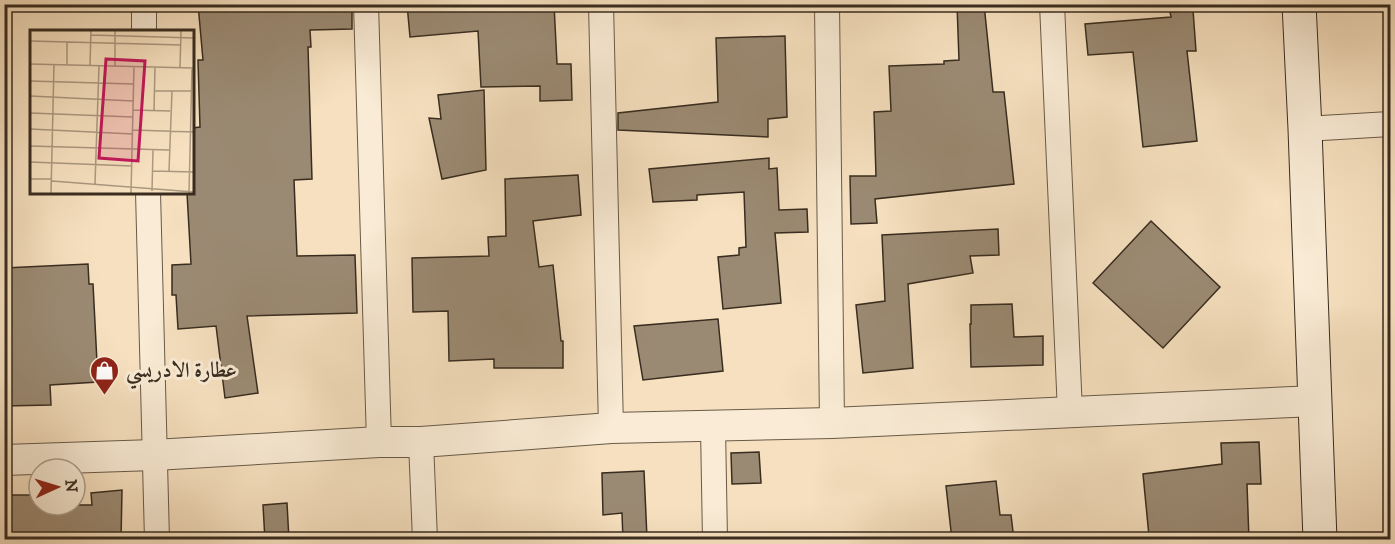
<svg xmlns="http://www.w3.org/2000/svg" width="1395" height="544" font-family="'IM FELL DW Pica',Amiri,serif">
<rect width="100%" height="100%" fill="#f6e0bf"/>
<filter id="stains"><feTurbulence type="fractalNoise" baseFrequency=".00333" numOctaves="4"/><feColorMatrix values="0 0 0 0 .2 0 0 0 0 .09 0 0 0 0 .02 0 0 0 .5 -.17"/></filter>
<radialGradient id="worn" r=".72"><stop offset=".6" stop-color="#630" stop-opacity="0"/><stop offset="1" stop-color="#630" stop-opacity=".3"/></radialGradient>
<g fill="#9b8a73" stroke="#392d20" stroke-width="1.5">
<polygon points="198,4 352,4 352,29 310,30 311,47 308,47 312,179 294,180 297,256 355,255 357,313 247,316 258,393 225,398 216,326 178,329 176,295 172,295 172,265 191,264 187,193 192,193 192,128 200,127 198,60 203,60"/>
<polygon points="407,4 554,4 557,64 571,64 572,100 540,101 540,86 481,87 478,31 410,37"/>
<polygon points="957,4 984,4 993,92 1004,92 1014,184 875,199 877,223 851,224 850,176 876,176 874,112 891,111 889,66 944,64 944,61 959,60"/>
<polygon points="1193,10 1196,51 1187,51 1197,141 1143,147 1133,52 1088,55 1085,24 1171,17 1170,12"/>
<polygon points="785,36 787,117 768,119 768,137 618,130 618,113 718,102 716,38"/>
<polygon points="484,90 486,170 442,179 429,118 441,119 438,95"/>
<polygon points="769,158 769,169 777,168 779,210 807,209 808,232 775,233 781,303 723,309 718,257 739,255 739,248 746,247 744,192 697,195 697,200 653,202 649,169"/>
<polygon points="578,175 581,215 533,221 539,267 553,265 561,341 563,341 563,368 494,368 494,359 449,361 448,311 413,312 412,258 489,256 488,237 506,236 505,179"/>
<polygon points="1151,221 1220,287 1163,348 1093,283"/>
<polygon points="998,229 999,255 970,256 973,273 908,284 913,368 863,373 856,305 885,301 882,235"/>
<polygon points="88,264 89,284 93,284 98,382 50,385 51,405 4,406 4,268"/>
<polygon points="1012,304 1014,337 1043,336 1043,365 971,367 970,324 971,324 971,305"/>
<polygon points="718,319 723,371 643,380 634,326"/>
<polygon points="1259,442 1261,484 1247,484 1249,540 1223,540 1222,533 1149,536 1143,474 1222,464 1221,443"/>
<polygon points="759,452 761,483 732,484 731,453"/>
<polygon points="644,471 647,538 623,540 622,513 603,515 602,473"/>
<polygon points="996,481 1000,515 1011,515 1014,540 952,540 946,486"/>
<polygon points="122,490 121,540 4,540 4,495 39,495 39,505 92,505 91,493"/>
<polygon points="287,503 289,540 265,540 263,505"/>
</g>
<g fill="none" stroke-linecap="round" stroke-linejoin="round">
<defs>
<g id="minor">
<polyline points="144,4 144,32"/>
<polyline points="366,4 379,442"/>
<polyline points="601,4 611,428"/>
<polyline points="827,4 832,423"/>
<polyline points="1052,4 1070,412"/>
<polyline points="1305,129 1390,124"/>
<polyline points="148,192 157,540"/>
<polyline points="713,427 715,540"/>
<polyline points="421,442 425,540"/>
</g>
<polyline id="tertiary" points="4,460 154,455 379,442 421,442 611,428 832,423 1315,401"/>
<polyline id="secondary" points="1299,4 1305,129 1320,540"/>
</defs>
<use href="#minor" stroke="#685a48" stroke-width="26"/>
<use href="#tertiary" stroke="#685a48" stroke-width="32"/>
<use href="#secondary" stroke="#392d20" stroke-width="35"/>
<use href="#minor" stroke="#f9ebd5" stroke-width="24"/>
<use href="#tertiary" stroke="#f9ebd5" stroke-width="30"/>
<use href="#secondary" stroke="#f9ebd5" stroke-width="33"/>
</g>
<defs>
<symbol id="shop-pin" viewBox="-11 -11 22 30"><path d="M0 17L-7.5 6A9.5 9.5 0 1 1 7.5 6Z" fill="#8f2418" stroke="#f9ebd5"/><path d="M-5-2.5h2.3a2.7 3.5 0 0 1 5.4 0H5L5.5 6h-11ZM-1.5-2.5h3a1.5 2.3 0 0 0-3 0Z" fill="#fff"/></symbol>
</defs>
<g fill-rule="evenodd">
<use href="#shop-pin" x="88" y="354" width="33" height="45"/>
</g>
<g text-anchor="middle" stroke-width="6" stroke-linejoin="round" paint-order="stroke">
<g font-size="21" font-weight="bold" fill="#392d20" stroke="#f9ebd5" text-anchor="start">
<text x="126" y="377">عطارة الادريسي</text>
</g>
</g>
<g transform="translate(30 30)">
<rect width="164" height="164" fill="#f6e0bf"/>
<path fill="none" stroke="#aa987f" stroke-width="1.5" d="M61 5 164 8M0 11 151 15M37 12V34M0 34 164 38M60 35 61 0M85 36V0M150 38 151 0M0 51 103 54M125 61H162M0 66 103 71M103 80 140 81M124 81 125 37M0 83 103 87M0 99 103 104M103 100 164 102M0 116 139 120M0 132 102 136M122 141 164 142M139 141 142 61M0 149H22M22 151 164 162M65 154 69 36M122 161 123 120M21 163 24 34M101 163 104 36M159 163 162 39"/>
<path fill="#c2185b" fill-opacity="0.15" stroke="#c2185b" stroke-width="3" d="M76 29 115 31 108 131 69 128Z"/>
<rect width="164" height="164" fill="none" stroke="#392d20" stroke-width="3"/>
</g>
<rect width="1395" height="544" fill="none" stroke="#f6e0bf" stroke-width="24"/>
<rect x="6" y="6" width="1383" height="532" fill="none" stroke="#392d20" stroke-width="3"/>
<rect x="12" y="12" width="1371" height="520" fill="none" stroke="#392d20" stroke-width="1.5"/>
<g transform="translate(57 487) rotate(86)"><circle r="28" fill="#f9ebd5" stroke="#ac9f8d" stroke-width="1.5"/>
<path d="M0-4.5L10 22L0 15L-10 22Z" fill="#8f2418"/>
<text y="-9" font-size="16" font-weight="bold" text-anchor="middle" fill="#392d20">N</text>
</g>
<rect width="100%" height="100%" filter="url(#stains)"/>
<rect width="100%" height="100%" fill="url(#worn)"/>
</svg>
